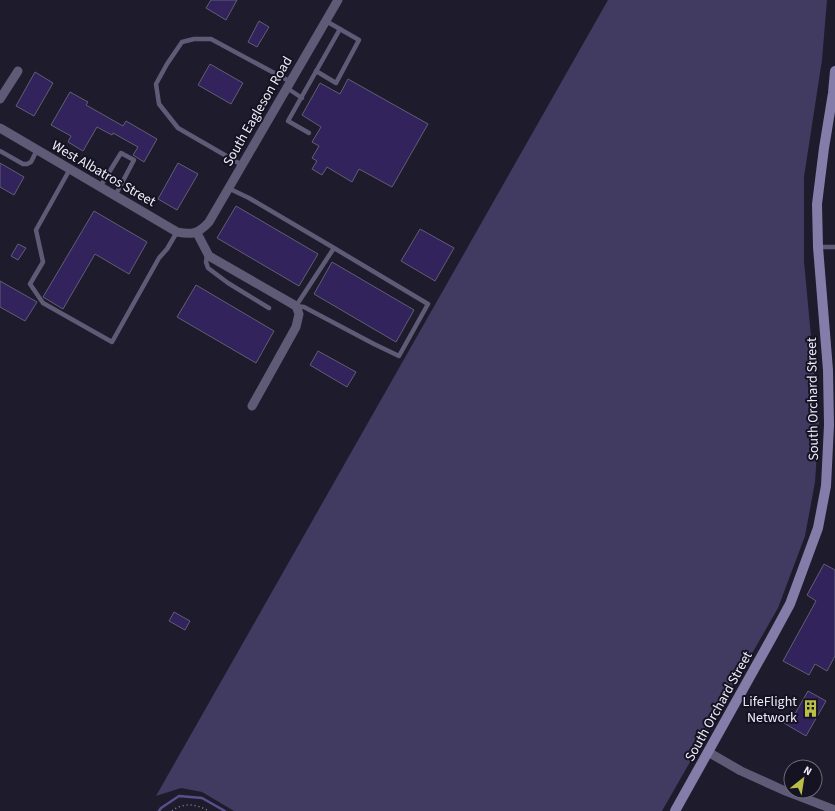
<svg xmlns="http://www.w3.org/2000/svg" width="835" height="811" font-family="'Source Sans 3',sans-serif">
<rect width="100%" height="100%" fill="#1e1b2c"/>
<polygon fill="#413a61" points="608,0 827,0 822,60 804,177 804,261 819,423 815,482 805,536 778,608 662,811 234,811 202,792 181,788 156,796"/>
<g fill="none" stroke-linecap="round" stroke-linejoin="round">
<polyline stroke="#5b4e8c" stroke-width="2.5" points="159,811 161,808 179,796 202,798 225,811"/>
</g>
<g fill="#32235d" stroke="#615e73">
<polygon points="211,0 237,0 226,20 206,8"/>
<polygon points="259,21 269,27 257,47 248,42"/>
<polygon points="210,64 243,83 231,104 198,85"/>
<polygon points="35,72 53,83 34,116 16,106"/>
<polygon points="348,79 428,124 392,187 359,169 352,182 327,167 322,175 312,169 317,161 312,158 319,146 312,142 321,127 302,115 320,83 340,94"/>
<polygon points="70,92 88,102 86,105 123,126 126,121 157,139 144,162 133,155 138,147 113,133 112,135 97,127 83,151 68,142 71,136 51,125"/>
<polygon points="0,163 24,177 14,195 0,187"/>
<polygon points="178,163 198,174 177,210 158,199"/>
<polygon points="236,206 318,254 299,286 217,238"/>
<polygon points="94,211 147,242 129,274 95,254 63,309 43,297"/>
<polygon points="420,229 454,248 435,281 401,261"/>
<polygon points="18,244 26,248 18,260 11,256"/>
<polygon points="332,262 414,310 396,342 314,294"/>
<polygon points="0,281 37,302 25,321 0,307"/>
<polygon points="196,285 274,331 256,363 177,317"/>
<polygon points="318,351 356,372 347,387 310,365"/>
<polygon points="824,564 835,570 835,656 827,671 815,664 809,675 783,661 816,601 807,595"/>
<polygon points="174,612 190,621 185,630 169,621"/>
<polygon points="808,691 826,701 806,736 784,723 788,716 792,719"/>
</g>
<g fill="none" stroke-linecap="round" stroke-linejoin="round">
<path stroke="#868493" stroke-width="1.5" stroke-dasharray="1 3" stroke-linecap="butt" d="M172 811C183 802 197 804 209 811"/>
<g stroke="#5f5b76" stroke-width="4.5">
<polyline points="316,71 336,83 359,40 326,21"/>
<polyline points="287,88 302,98"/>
<polyline points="309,133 288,121 340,29"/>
<polyline points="0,151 23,164 27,164 31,162 37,150"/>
<polyline points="242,165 178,128 159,104 156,84 167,64 182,42 194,39 211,39 291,82"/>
<polyline points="70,169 36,230 43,262 30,284 43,303 112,342 159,258 167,249 177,232"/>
<polyline points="100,187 121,153 134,160 115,196"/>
<polyline points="228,188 249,198 334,248 428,304 399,356 374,344 304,307 296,306 334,248"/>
<polyline points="818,247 835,247"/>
<polyline points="207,255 206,262 208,268 228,283 269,308"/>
</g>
<g stroke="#5f5b76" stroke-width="9">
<polyline points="0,99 18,71"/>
<path d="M0 128 177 232C192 235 198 234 209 222L338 0"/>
<polyline points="197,233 209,256 296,306 299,314 296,327 252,406"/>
<polyline points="708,752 741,771 783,790 835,810"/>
</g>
<polyline stroke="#847da9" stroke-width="10" points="675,811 771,639 790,604 818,528 826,486 829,425 828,370 818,247 817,204 824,148 833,93 835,71"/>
</g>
<defs>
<symbol id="building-bare" viewBox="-9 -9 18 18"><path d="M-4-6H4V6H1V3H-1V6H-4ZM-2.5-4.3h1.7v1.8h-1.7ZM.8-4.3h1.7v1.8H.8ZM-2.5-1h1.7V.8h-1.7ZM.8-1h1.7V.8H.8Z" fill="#bac045" stroke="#151222" stroke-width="2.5" paint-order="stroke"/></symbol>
</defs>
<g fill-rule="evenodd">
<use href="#building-bare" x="798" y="696" width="25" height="25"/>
</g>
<g text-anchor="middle" stroke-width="4" stroke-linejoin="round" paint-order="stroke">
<g font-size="14" fill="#eeecf9" stroke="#151222">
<text transform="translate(257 111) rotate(-60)" y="5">South Eagleson Road</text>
<text transform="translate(104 173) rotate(30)" y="5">West Albatros Street</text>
<text transform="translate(812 399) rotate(-91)" y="5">South Orchard Street</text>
<text transform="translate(718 706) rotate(-61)" y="5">South Orchard Street</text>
</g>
<g font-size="14" fill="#eeecf9" stroke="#151222" text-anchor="end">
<text x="797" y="706">LifeFlight<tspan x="797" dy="16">Network</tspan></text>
</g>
</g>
<g transform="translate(803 779) rotate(30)"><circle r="19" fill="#151222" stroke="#6c6978"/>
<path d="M0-3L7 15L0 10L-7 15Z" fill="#bac045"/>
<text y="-6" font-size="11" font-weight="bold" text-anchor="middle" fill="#eeecf9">N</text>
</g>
</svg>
